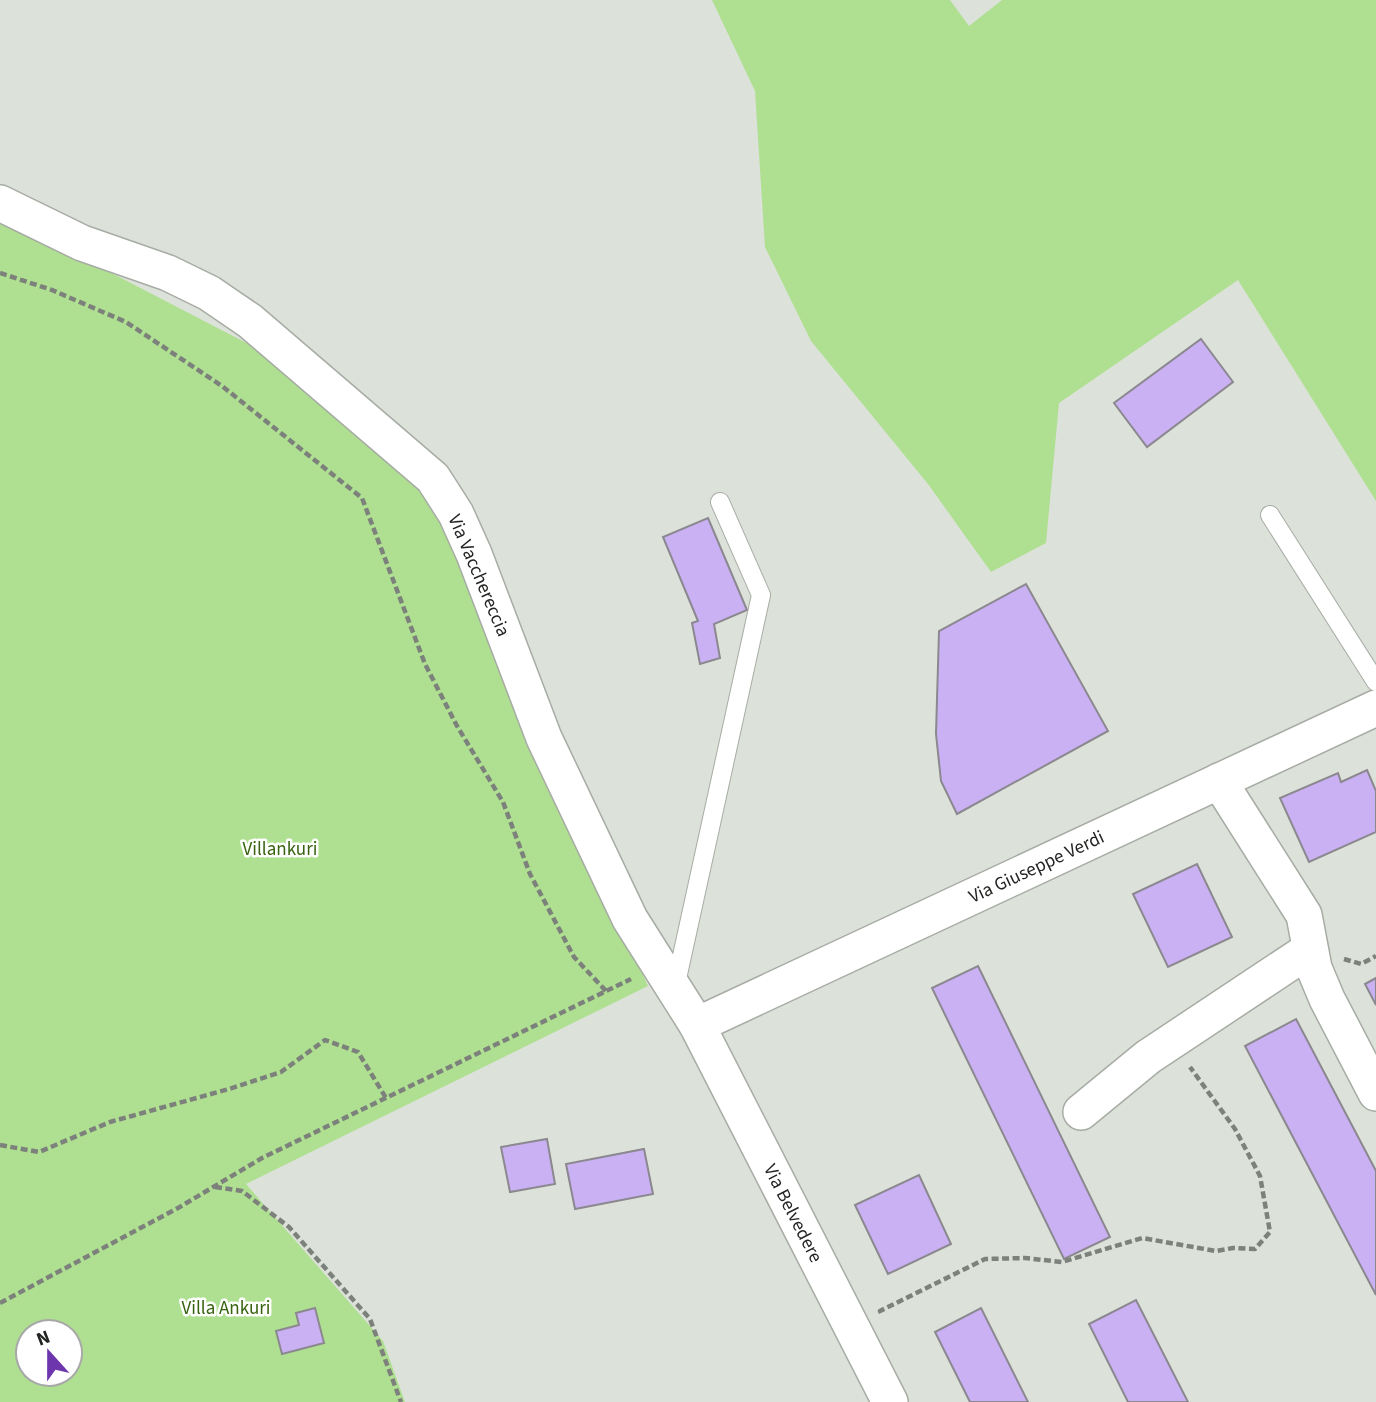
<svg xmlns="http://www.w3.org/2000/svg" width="1376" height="1402" font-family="'Source Sans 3',sans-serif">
<rect width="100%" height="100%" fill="#dce2d9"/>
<g fill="#afdf91" fill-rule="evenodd">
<polygon points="712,0 950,0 969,26 1002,0 1376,0 1376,501 1238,280 1059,403 1046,543 991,572 928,484 811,341 765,247 755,91"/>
<path d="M0 215 283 362 425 489 648 986 246 1184 383 1341 405 1402H0ZM28 1332H70V1374H28Z"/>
</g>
<g fill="#cab1f3" stroke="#8b8890" stroke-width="2">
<polygon points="1201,339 1233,382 1147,447 1114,403"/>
<polygon points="708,518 747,610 714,624 720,658 700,664 692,623 698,621 663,537"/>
<polygon points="1026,584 1108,731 957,814 941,781 936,734 939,631"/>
<polygon points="1367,770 1376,791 1376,832 1309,862 1280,798 1338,773 1341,782"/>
<polygon points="1197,864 1232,937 1168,967 1133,894"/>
<polygon points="978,966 1110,1237 1064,1259 932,988"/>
<polygon points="1376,978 1376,1005 1365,984"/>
<polygon points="1296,1019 1376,1171 1376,1295 1245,1046"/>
<polygon points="547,1139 555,1184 510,1192 501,1147"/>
<polygon points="644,1149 653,1194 575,1209 566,1164"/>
<polygon points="919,1175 951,1244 888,1274 855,1205"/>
<polygon points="1136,1300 1188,1402 1128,1402 1089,1324"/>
<polygon points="315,1308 324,1343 282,1354 276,1331 299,1325 296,1313"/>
<polygon points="981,1308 1028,1402 970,1402 935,1332"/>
</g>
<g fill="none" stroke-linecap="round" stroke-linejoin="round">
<defs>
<g id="lane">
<polyline points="1270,515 1376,682"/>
<polyline points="675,988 761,595 720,502"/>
</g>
<g id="street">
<polyline points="0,203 82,243 168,273 209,293 250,321 433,478 456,514 474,554 544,738 630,919 697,1025 890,1402"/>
<polyline points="1219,781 1304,915 1314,968 1327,999 1376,1093"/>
<polyline points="697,1025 1376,708"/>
<polyline points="1081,1112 1148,1057 1309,950"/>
</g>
</defs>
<use href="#lane" stroke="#a7aca4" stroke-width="20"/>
<use href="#street" stroke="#a7aca4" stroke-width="38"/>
<g stroke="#7d817b" stroke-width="4.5" stroke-dasharray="7 3.5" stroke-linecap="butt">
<polyline points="0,273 52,290 126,322 222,386 362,498 425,664 457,726 503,802 530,874 574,957 606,991"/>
<polyline points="1344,959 1361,964 1376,956"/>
<polyline points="0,1145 39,1152 110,1122 229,1089 281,1072 325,1040 358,1052 386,1098"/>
<polyline points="215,1187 242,1191 289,1227 370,1319 401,1402"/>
<polyline points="0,1303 178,1208 262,1158 631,979"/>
<polyline points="881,1313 880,1311 985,1259 1025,1258 1062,1262 1142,1238 1216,1251 1233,1248 1255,1249 1270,1232 1260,1176 1235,1129 1190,1067"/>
</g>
<use href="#lane" stroke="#fff" stroke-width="18"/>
<use href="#street" stroke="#fff" stroke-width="35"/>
</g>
<g text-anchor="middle" stroke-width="5" stroke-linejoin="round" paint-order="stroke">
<g font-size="19" fill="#232522" stroke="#fff">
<text transform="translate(480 575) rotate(67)" y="7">Via Vacchereccia</text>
<text transform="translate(1036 866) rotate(-25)" y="7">Via Giuseppe Verdi</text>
<text transform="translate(794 1213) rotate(63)" y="7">Via Belvedere</text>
</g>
<g font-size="19" fill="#386311" stroke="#fff">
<text x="280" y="855">Villankuri</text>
<text x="226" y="1314">Villa Ankuri</text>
</g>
</g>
<g transform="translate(49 1353) rotate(339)"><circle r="33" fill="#ffffff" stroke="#a7a8a7" stroke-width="2"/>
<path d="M0-5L12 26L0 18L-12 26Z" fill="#6e36ac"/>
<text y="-10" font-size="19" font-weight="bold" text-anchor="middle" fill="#232522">N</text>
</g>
</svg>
